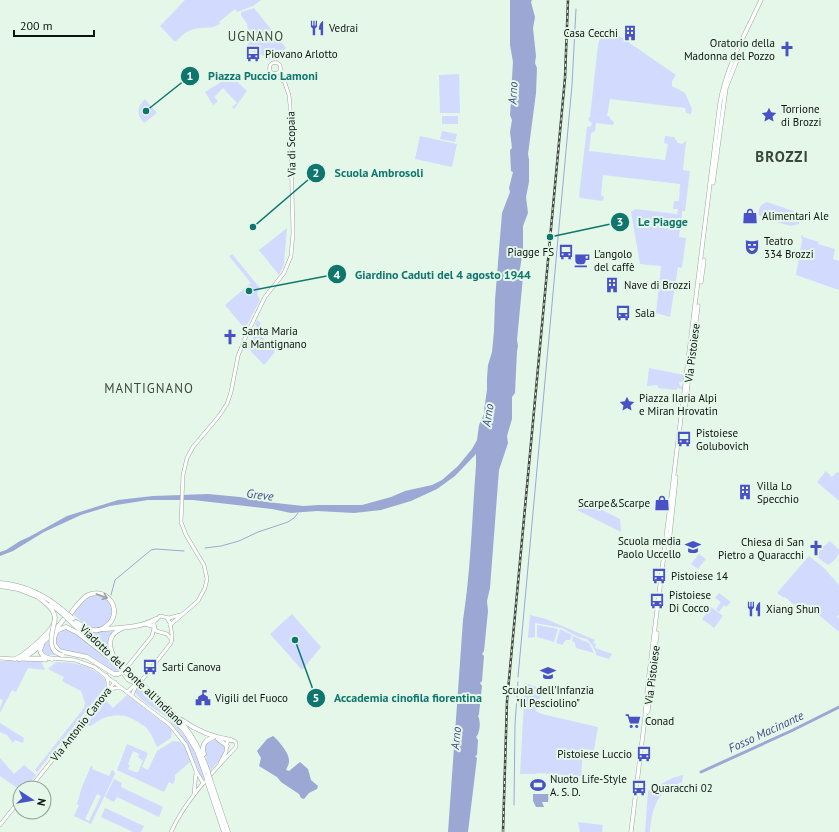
<svg xmlns="http://www.w3.org/2000/svg" width="839" height="832" font-family="'PT Sans',sans-serif">
<rect width="100%" height="100%" fill="#e5f7e9"/>
<g fill="#d2dafd" fill-rule="evenodd">
<path d="M185 0H261L253 6 237 12 235 9 219 22 220 24C211 30 201 26 191 30 185 32 180 38 175 42L160 26Z"/>
<polygon points="254,8 286,48 272,60 266,59 267,57 245,49 251,39 249,38 247,24 241,15 241,12"/>
<path d="M607 33H615L676 75 672 81V86L685 93 692 109 691 114 686 113 685 108 610 99 607 116 610 117V119L614 122 613 125 596 123 595 131 591 133V135L589 151 665 160 668 144 664 143 665 136 674 137 678 143 682 144 686 141 683 170 690 171 685 211H682V214L679 237 686 238 682 268 678 267 670 317 656 313 661 266 640 264 631 212 635 209 677 214 678 209H673L674 201H679L680 184 603 175 601 195 604 197 603 201 580 198 579 196 587 127 591 126 592 123 589 121 588 118 590 117 598 45C599 39 602 35 607 33Z"/>
<polygon points="459,74 460,113 440,113 439,75"/>
<polygon points="231,76 247,91 234,109 232,107 237,103 223,88 214,97 218,101 213,105 205,92"/>
<path d="M145 99 157 113 144 123C136 114 137 107 145 99Z"/>
<rect x="442" y="116" width="16" height="8"/>
<polygon points="442,131 457,134 455,142 440,139"/>
<polygon points="420,136 457,144 452,167 415,159"/>
<path d="M767 202 793 211 800 217 799 224 791 226 762 218 759 215C757 209 761 204 767 202Z"/>
<polygon points="287,228 284,264 279,275 259,250"/>
<polygon points="803,235 803,237 819,242 818,244 835,249 833,259 839,261 839,290 796,275 802,240 801,236"/>
<polygon points="232,254 260,288 257,294 260,300 245,329 225,305 251,283 229,256"/>
<polygon points="257,320 261,323 257,331 275,352 264,365 245,345 246,342 250,344 257,328 255,324"/>
<polygon points="649,368 684,375 683,382 679,382 680,386 683,386 682,389 677,388 677,390 658,388 658,385 647,386"/>
<polygon points="826,471 832,477 837,472 839,473 839,501 817,482"/>
<polygon points="588,503 620,519 621,532 577,510"/>
<path d="M830 541 839 550C839 557 833 562 828 565L816 556 821 549V547L822 548Z"/>
<polygon points="699,554 706,559 698,569 691,564"/>
<polygon points="809,556 825,569 839,585 839,614 837,617 839,619 839,632 806,604 800,610 785,597 784,598 777,593"/>
<polygon points="719,593 731,602 726,607 724,605 719,612 716,609 721,602 715,598"/>
<path d="M93 595C124 596 113 636 90 627 83 625 78 618 72 613L85 599Z"/>
<polygon points="711,607 723,616 714,628 702,619"/>
<polygon points="292,614 321,647 302,670 270,634"/>
<polygon points="530,615 546,619 595,640 593,643 596,644 595,648 612,654 609,659 596,655 596,653 592,645 587,639 578,637 562,628 535,623 535,637 528,638"/>
<polygon points="537,625 558,629 554,642 537,637"/>
<path d="M66 629H70L89 644 120 671 114 672C106 667 99 660 89 657 78 653 65 654 56 646 55 635 57 633 66 629Z"/>
<polygon points="560,629 572,635 570,640 566,640 562,645 556,643"/>
<polygon points="112,631 112,633 109,649 90,632"/>
<polygon points="573,636 589,643 594,653 576,648 575,643 572,641"/>
<path d="M50 639C48 647 52 651 59 655H46L43 652V645Z"/>
<polygon points="0,661 41,661 45,670 28,668 16,692 12,690 0,713 0,708 3,700 0,699"/>
<path d="M56 662C74 662 91 665 105 679L106 686 37 772 35 770 84 708 85 703 81 691 62 681 64 677 48 669Z"/>
<polygon points="525,683 542,689 536,711 542,714 598,727 594,750 583,749 581,776 537,773 536,774 520,774"/>
<path d="M137 687C167 714 194 738 205 778L203 779 200 776C193 753 183 734 166 717 158 710 138 700 135 692Z"/>
<path d="M127 695 169 727 172 731 171 738 157 747C154 741 152 734 148 730 147 727 143 725 141 724 124 711 107 713 91 726L86 725 105 700 113 708Z"/>
<polygon points="0,723 24,738 23,743 15,740 13,743 7,735 0,732"/>
<path d="M214 739C236 745 218 762 210 771L204 751 206 744 210 740Z"/>
<path d="M173 741 180 742 186 748 190 762 175 775V780L173 784 169 782 164 792 117 770 127 744 148 753 142 767 148 770 157 751ZM133 751 139 754 138 757 143 761 138 772H135L128 769 130 765 128 764Z"/>
<polygon points="0,758 14,774 24,765 36,775 26,788 20,788 20,790 0,776"/>
<path d="M91 766H93L92 769 109 776 112 770 114 771 115 774 91 824 74 816 79 805 77 804 82 787ZM97 794 101 796 89 821 85 819Z"/>
<path d="M683 775 682 782C678 784 674 785 670 787 655 796 651 816 650 832H645L648 791 672 778Z"/>
<polygon points="114,779 122,783 121,787 163,807 159,817 117,797 114,802 105,797"/>
<polygon points="105,808 144,826 141,832 133,832 101,817"/>
<polygon points="578,822 603,825 602,832 580,832"/>
</g>
<g fill="#9ca7d4">
<path d="M510 0H532L531 2 535 17 533 28 536 56 535 63 537 68 536 93 528 154 529 160V182L526 197 528 213 523 226V250L520 269 523 277 517 340 518 346 517 351 515 393 512 397V419L507 436 508 443 499 470 490 588 487 601 488 611 484 651 482 654 484 656 482 681 480 683 482 686 479 714 478 716C481 721 480 733 476 737L478 740 477 755 475 756 477 758 468 832H448L463 620C471 569 472 517 476 465V454L455 476 437 489 411 501 381 510 354 513 317 511 291 513 272 509 193 500H148L110 506 81 515 44 532 13 551 0 556V552L6 550 20 541 29 537 67 516 118 500 153 496 208 494 240 497 267 502 303 506 318 505H362L391 497 405 491 432 485 442 480 458 466 472 449 477 440 479 425 484 414V410L487 390V378L488 365 492 352 494 331 495 300 502 213 510 192 509 188 513 172 511 171 510 150 512 148 510 132 512 120 510 115 511 101 509 99 510 94H511L513 62 510 45Z"/>
<path d="M273 736C278 740 290 754 289 761 289 765 287 767 286 770L289 771 300 762 308 769 311 780 318 786 317 789 309 793 304 799 301 798 299 794 281 782 277 777 259 766 261 758 257 751 267 739Z"/>
<polygon points="533,794 549,794 548,802 542,802 544,807 536,807 533,801"/>
</g>
<g fill="none" stroke-linecap="round" stroke-linejoin="round">
<g stroke="#9ca7d4" stroke-width="1">
<polyline points="205,548 221,546 239,541 258,532 288,522 294,518 298,513"/>
<polyline points="111,595 115,580 151,550 156,549 184,551"/>
<polyline points="518,677 572,85 576,9"/>
<polyline points="514,805 515,724 518,682"/>
</g>
<polyline stroke="#9ca7d4" stroke-width="3" points="701,772 791,731 839,707"/>
<defs>
<g id="minor">
<circle cx="275" cy="68" r="5.5"/>
<polyline points="274,73 283,81"/>
<polyline points="170,625 198,601 205,588 207,579 204,565 186,535 181,522 183,475 187,458 193,447 219,416 227,404 231,392 238,356 246,336 265,297 284,273 291,256 293,233 290,105 289,95 280,69"/>
<polyline points="172,640 167,634 156,631 154,626 154,622 160,616 169,618 180,615"/>
<polyline points="0,658 15,659"/>
<polyline points="25,658 45,658"/>
<polyline points="51,658 75,660 94,667 170,725 186,745 196,771 203,783"/>
<polyline points="20,659 46,660"/>
<polyline points="127,667 152,636 154,628"/>
<polyline points="122,672 128,680 134,683"/>
<polyline points="106,675 108,682 108,689"/>
<polyline points="142,680 171,643 172,635 170,623 167,618"/>
<polyline points="109,690 115,688 121,688"/>
<polyline points="127,692 135,685"/>
<polyline points="132,695 136,686"/>
<polyline points="30,788 115,682"/>
<polyline points="194,794 196,772"/>
<polyline points="0,825 20,800"/>
<path d="M171 832C186 799 212 773 236 747V743L234 741 231 740 227 742 226 752 220 763"/>
</g>
<g id="major">
<polyline points="713,183 726,88 737,60"/>
<polyline points="701,282 704,260"/>
<polyline points="693,343 698,306"/>
<polyline points="685,411 688,383"/>
<polyline points="668,552 676,477"/>
<polyline points="654,657 657,633"/>
<polyline points="646,713 648,711 652,673"/>
<path d="M631 832 645 717 648 683 720 103C726 67 746 33 761 0"/>
</g>
<g id="highway">
<path d="M0 583C26 585 47 596 66 613"/>
<polyline points="0,586 18,589 38,597"/>
<polyline points="51,604 64,615"/>
<path d="M71 613C76 607 81 599 88 595 109 586 125 614 105 627 101 630 97 631 93 630 87 629 81 625 76 622"/>
<polyline points="69,620 92,641"/>
<polyline points="146,624 154,626"/>
<polyline points="81,626 118,661"/>
<path d="M102 629C119 628 140 628 156 619"/>
<polyline points="56,633 54,638 54,644 59,651 87,657 114,674 118,674 122,672"/>
<polyline points="52,634 64,619"/>
<path d="M42 645 40 650C41 657 46 657 52 659"/>
<path d="M113 655C108 644 109 634 121 629"/>
<path d="M15 659C24 656 51 632 54 623 55 620 55 616 54 614 52 606 42 601 37 596"/>
<path d="M19 659C38 654 46 632 66 627L78 633 111 659"/>
<path d="M144 686C176 715 194 730 208 772"/>
<polyline points="143,689 184,730 197,751 206,776"/>
<path d="M182 720C197 731 212 737 231 740"/>
<polyline points="218,739 227,746"/>
<path d="M204 754C201 745 205 740 214 737"/>
<polyline points="210,779 228,832"/>
<polyline points="207,781 224,832"/>
</g>
</defs>
<use href="#minor" stroke="#99a99c" stroke-width="4"/>
<use href="#major" stroke="#99a99c" stroke-width="4.5"/>
<use href="#highway" stroke="#99a99c" stroke-width="5"/>
<use href="#minor" stroke="#fff" stroke-width="3"/>
<use href="#major" stroke="#fff" stroke-width="3.5"/>
<use href="#highway" stroke="#fff" stroke-width="4"/>
<defs>
<polyline id="rail" points="503,832 507,701 565,78 568,0"/>
</defs>
<use href="#rail" stroke="#3f4841" stroke-width="2.5"/>
<use href="#rail" stroke="#e5f7e9" stroke-width="1" stroke-dasharray="3" stroke-linecap="butt"/>
<defs>
<g id="highway-bridge">
<polyline points="66,613 72,618"/>
<polyline points="64,615 69,620"/>
<path d="M54 623C52 635 46 651 62 655"/>
<polyline points="118,661 144,686"/>
<polyline points="116,663 143,689"/>
<polyline points="208,772 210,779"/>
<polyline points="206,776 207,781"/>
</g>
</defs>
<use href="#highway-bridge" stroke="#99a99c" stroke-width="5" stroke-linecap="butt"/>
<use href="#highway-bridge" stroke="#fff" stroke-width="4"/>
</g>
<defs><path id="oneway-shaft" d="M-6 0H5M1.5-3L5.5 0L1.5 3" fill="none" stroke-width="1.6" stroke-linecap="round" stroke-linejoin="round"/></defs>
<use stroke="#9ea19f" href="#oneway-shaft" transform="translate(102 596) rotate(20)"/>
<defs>
<symbol id="restaurant-bare" viewBox="-9 -9 18 18"><path d="M-5-6h1v4h1v-4h1v4h1v-4h1v5L-1.5 .5V6h-2V.5L-5-1ZM5-6V6H3V1.5H1.5Q1.5-4 5-6Z" fill="#4951c7" stroke="#e5f7e9" stroke-width="2.5" paint-order="stroke"/></symbol>
<symbol id="building-bare" viewBox="-9 -9 18 18"><path d="M-4-6H4V6H1V3H-1V6H-4ZM-2.5-4.3h1.7v1.8h-1.7ZM.8-4.3h1.7v1.8H.8ZM-2.5-1h1.7V.8h-1.7ZM.8-1h1.7V.8H.8Z" fill="#4951c7" stroke="#e5f7e9" stroke-width="2.5" paint-order="stroke"/></symbol>
<symbol id="church-bare" viewBox="-9 -9 18 18"><path d="M-1.2-6h2.4v3.5h3.3v2.4h-3.3V6h-2.4V-.1h-3.3v-2.4h3.3Z" fill="#4951c7" stroke="#e5f7e9" stroke-width="2.5" paint-order="stroke"/></symbol>
<symbol id="bus-bare" viewBox="-9 -9 18 18"><path d="M-5-6H5V4H4V6H2V4H-2V6H-4V4H-5ZM-3.5-4V0h7V-4ZM-3.5 1.2v1.5H-2V1.2ZM2 1.2v1.5H3.5V1.2Z" fill="#4951c7" stroke="#e5f7e9" stroke-width="2.5" paint-order="stroke"/></symbol>
<symbol id="sight-bare" viewBox="-9 -9 18 18"><path d="M0-6L1.8-2.2L6-1.7L2.9 1.2L3.7 5.4L0 3.3L-3.7 5.4L-2.9 1.2L-6-1.7L-1.8-2.2Z" fill="#4951c7" stroke="#e5f7e9" stroke-width="2.5" paint-order="stroke"/></symbol>
<symbol id="shop-bare" viewBox="-9 -9 18 18"><path d="M-5-2.5h2.3a2.7 3.5 0 0 1 5.4 0H5L5.5 6h-11ZM-1.5-2.5h3a1.5 2.3 0 0 0-3 0Z" fill="#4951c7" stroke="#e5f7e9" stroke-width="2.5" paint-order="stroke"/></symbol>
<symbol id="theatre-bare" viewBox="-9 -9 18 18"><path d="M-5-5.5Q0-4 5-5.5V0Q5 5 0 6Q-5 5-5 0ZM-3.3-2.5H-1v1.5H-3.3ZM1-2.5H3.3v1.5H1ZM-2.8 1Q0 5.5 2.8 1Z" fill="#4951c7" stroke="#e5f7e9" stroke-width="2.5" paint-order="stroke"/></symbol>
<symbol id="cafe-bare" viewBox="-9 -9 18 18"><path d="M-5.5-4.5H6V0H3Q3 3.5 0 3.5H-2.5Q-5.5 3.5-5.5 0ZM3-3.2v2h1.7v-2ZM-6 4.5H4V6H-6Z" fill="#4951c7" stroke="#e5f7e9" stroke-width="2.5" paint-order="stroke"/></symbol>
<symbol id="school-bare" viewBox="-9 -9 18 18"><path d="M0-5L7-2L0 1L-7-2ZM-4 1L0 2.5L4 1V4Q0 6-4 4Z" fill="#4951c7" stroke="#e5f7e9" stroke-width="2.5" paint-order="stroke"/></symbol>
<symbol id="civic-bare" viewBox="-9 -9 18 18"><path d="M-.6-6.5H3V-4.5H.6V-3L4-1V1h2V6H-6V1h2V-1L-.6-3ZM-1.2 2.5V6h2.4V2.5Z" fill="#4951c7" stroke="#e5f7e9" stroke-width="2.5" paint-order="stroke"/></symbol>
<symbol id="supermarket-bare" viewBox="-9 -9 18 18"><path d="M-6-5.5h2.5l.6 2H6L4.5 2H-2.5L-4.4-4H-6ZM-1.5 3.2a1.3 1.3 0 1 0 .1 0ZM3 3.2a1.3 1.3 0 1 0 .1 0Z" fill="#4951c7" stroke="#e5f7e9" stroke-width="2.5" paint-order="stroke"/></symbol>
<symbol id="stadium-bare" viewBox="-9 -9 18 18"><path d="M0-5a6.5 5 0 1 0 0 10a6.5 5 0 1 0 0-10ZM-3.5-1.8h7v3.6h-7Z" fill="#4951c7" stroke="#e5f7e9" stroke-width="2.5" paint-order="stroke"/></symbol>
</defs>
<g fill-rule="evenodd">
<use href="#restaurant-bare" x="306" y="17" width="22" height="22"/>
<use href="#building-bare" x="619" y="22" width="22" height="22"/>
<use href="#church-bare" x="776" y="38" width="22" height="22"/>
<use href="#bus-bare" x="242" y="43" width="22" height="22"/>
<use href="#sight-bare" x="758" y="104" width="22" height="22"/>
<use href="#shop-bare" x="739" y="205" width="22" height="22"/>
<use href="#theatre-bare" x="741" y="236" width="22" height="22"/>
<use href="#bus-bare" x="555" y="241" width="22" height="22"/>
<use href="#cafe-bare" x="571" y="249" width="22" height="22"/>
<use href="#building-bare" x="601" y="274" width="22" height="22"/>
<use href="#bus-bare" x="612" y="302" width="22" height="22"/>
<use href="#church-bare" x="219" y="326" width="22" height="22"/>
<use href="#sight-bare" x="616" y="393" width="22" height="22"/>
<use href="#bus-bare" x="673" y="428" width="22" height="22"/>
<use href="#building-bare" x="734" y="481" width="22" height="22"/>
<use href="#shop-bare" x="651" y="492" width="22" height="22"/>
<use href="#school-bare" x="682" y="536" width="22" height="22"/>
<use href="#church-bare" x="805" y="537" width="22" height="22"/>
<use href="#bus-bare" x="648" y="565" width="22" height="22"/>
<use href="#bus-bare" x="646" y="590" width="22" height="22"/>
<use href="#restaurant-bare" x="743" y="598" width="22" height="22"/>
<use href="#bus-bare" x="139" y="656" width="22" height="22"/>
<use href="#school-bare" x="537" y="662" width="22" height="22"/>
<use href="#civic-bare" x="192" y="687" width="22" height="22"/>
<use href="#supermarket-bare" x="622" y="710" width="22" height="22"/>
<use href="#bus-bare" x="633" y="743" width="22" height="22"/>
<use href="#stadium-bare" x="527" y="774" width="22" height="22"/>
<use href="#bus-bare" x="628" y="777" width="22" height="22"/>
</g>
<g text-anchor="middle" stroke-width="4" stroke-linejoin="round" paint-order="stroke">
<g font-size="11" fill="#0d140f" stroke="#e5f7e9" text-anchor="start">
<text x="329" y="32">Vedrai</text>
<text x="618" y="37" text-anchor="end">Casa Cecchi</text>
<text x="775" y="47" text-anchor="end">Oratorio della<tspan x="775" dy="13">Madonna del Pozzo</tspan></text>
<text x="265" y="58">Piovano Arlotto</text>
<text x="781" y="113">Torrione<tspan x="781" dy="13">di Brozzi</tspan></text>
<text x="762" y="220">Alimentari Ale</text>
<text x="764" y="245">Teatro<tspan x="764" dy="13">334 Brozzi</tspan></text>
<text x="554" y="256" text-anchor="end">Piagge FS</text>
<text x="594" y="258">L’angolo<tspan x="594" dy="13">del caffè</tspan></text>
<text x="624" y="289">Nave di Brozzi</text>
<text x="635" y="317">Sala</text>
<text x="242" y="335">Santa Maria<tspan x="242" dy="13">a Mantignano</tspan></text>
<text x="639" y="402">Piazza Ilaria Alpi<tspan x="639" dy="13">e Miran Hrovatin</tspan></text>
<text x="696" y="437">Pistoiese<tspan x="696" dy="13">Golubovich</tspan></text>
<text x="757" y="490">Villa Lo<tspan x="757" dy="13">Specchio</tspan></text>
<text x="650" y="507" text-anchor="end">Scarpe&amp;Scarpe</text>
<text x="681" y="545" text-anchor="end">Scuola media<tspan x="681" dy="13">Paolo Uccello</tspan></text>
<text x="804" y="546" text-anchor="end">Chiesa di San<tspan x="804" dy="13">Pietro a Quaracchi</tspan></text>
<text x="671" y="580">Pistoiese 14</text>
<text x="669" y="599">Pistoiese<tspan x="669" dy="13">Di Cocco</tspan></text>
<text x="766" y="613">Xiang Shun</text>
<text x="162" y="671">Sarti Canova</text>
<text x="548" y="694" text-anchor="middle">Scuola dell'Infanzia<tspan x="548" dy="13">"Il Pesciolino"</tspan></text>
<text x="215" y="702">Vigili del Fuoco</text>
<text x="645" y="725">Conad</text>
<text x="632" y="758" text-anchor="end">Pistoiese Luccio</text>
<text x="550" y="783">Nuoto Life-Style<tspan x="550" dy="13">A. S. D.</tspan></text>
<text x="651" y="792">Quaracchi 02</text>
</g>
<g font-size="11" fill="#0d140f" stroke="#e5f7e9">
<text transform="translate(291 144) rotate(-91)" y="4">Via di Scopaia</text>
<text transform="translate(692 353) rotate(-83)" y="4">Via Pistoiese</text>
<text transform="translate(132 675) rotate(44)" y="4">Viadotto del Ponte all'Indiano</text>
<text transform="translate(652 675) rotate(-83)" y="4">Via Pistoiese</text>
<text transform="translate(81 724) rotate(-52)" y="4">Via Antonio Canova</text>
</g>
<g font-size="12" font-style="italic" fill="#444d88" stroke="#e5f7e9">
<text transform="translate(513 93) rotate(-88)" y="4">Arno</text>
<text transform="translate(488 415) rotate(-81)" y="4">Arno</text>
<text transform="translate(260 495) rotate(7)" y="4">Greve</text>
<text transform="translate(766 732) rotate(-25)" y="4">Fosso Macinante</text>
<text transform="translate(456 738) rotate(-85)" y="4">Arno</text>
</g>
<g font-size="13" letter-spacing="1" fill="#39473c" stroke="#e5f7e9">
<text x="256" y="41">UGNANO</text>
<text x="149" y="393">MANTIGNANO</text>
</g>
<g font-size="15" font-weight="bold" letter-spacing="1" fill="#39473c" stroke="#e5f7e9">
<text x="782" y="162">BROZZI</text>
</g>
</g>
<path fill="none" stroke="#0f766e" stroke-width="1.5" d="M146 111L190 76M253 227L316 173M550 237L620 222M249 291L337 274M295 640L316 698"/>
<g fill="#0f766e" stroke="#e5f7e9" stroke-width="1.5">
<circle cx="146" cy="111" r="4"/>
<circle cx="253" cy="227" r="4"/>
<circle cx="550" cy="237" r="4"/>
<circle cx="249" cy="291" r="4"/>
<circle cx="295" cy="640" r="4"/>
<circle cx="190" cy="76" r="10"/>
<circle cx="316" cy="173" r="10"/>
<circle cx="620" cy="222" r="10"/>
<circle cx="337" cy="274" r="10"/>
<circle cx="316" cy="698" r="10"/>
</g>
<g font-size="12" text-anchor="middle" font-weight="bold" fill="#fff">
<text x="190" y="80">1</text>
<text x="316" y="177">2</text>
<text x="620" y="226">3</text>
<text x="337" y="279">4</text>
<text x="316" y="702">5</text>
</g>
<g font-size="12" text-anchor="middle" font-weight="bold" fill="#0f766e" stroke="#e5f7e9" stroke-width="4" stroke-linejoin="round" paint-order="stroke">
<text x="263" y="80">Piazza Puccio Lamoni</text>
<text x="379" y="177">Scuola Ambrosoli</text>
<text x="663" y="226">Le Piagge</text>
<text x="443" y="279">Giardino Caduti del 4 agosto 1944</text>
<text x="408" y="702">Accademia cinofila fiorentina</text>
</g>
<g transform="translate(32 800) rotate(102)"><circle r="19" fill="#e5f7e9" stroke="#8f9c92"/>
<path d="M0-3L7 15L0 10L-7 15Z" fill="#4951c7"/>
<text y="-6" font-size="11" font-weight="bold" text-anchor="middle" fill="#0d140f">N</text>
</g>
<path d="M14 30v6h80v-6" fill="none" stroke="#0d140f" stroke-width="2"/>
<text x="20" y="30" font-size="12" fill="#0d140f" stroke="#e5f7e9" stroke-width="3" paint-order="stroke">200 m</text>
</svg>
